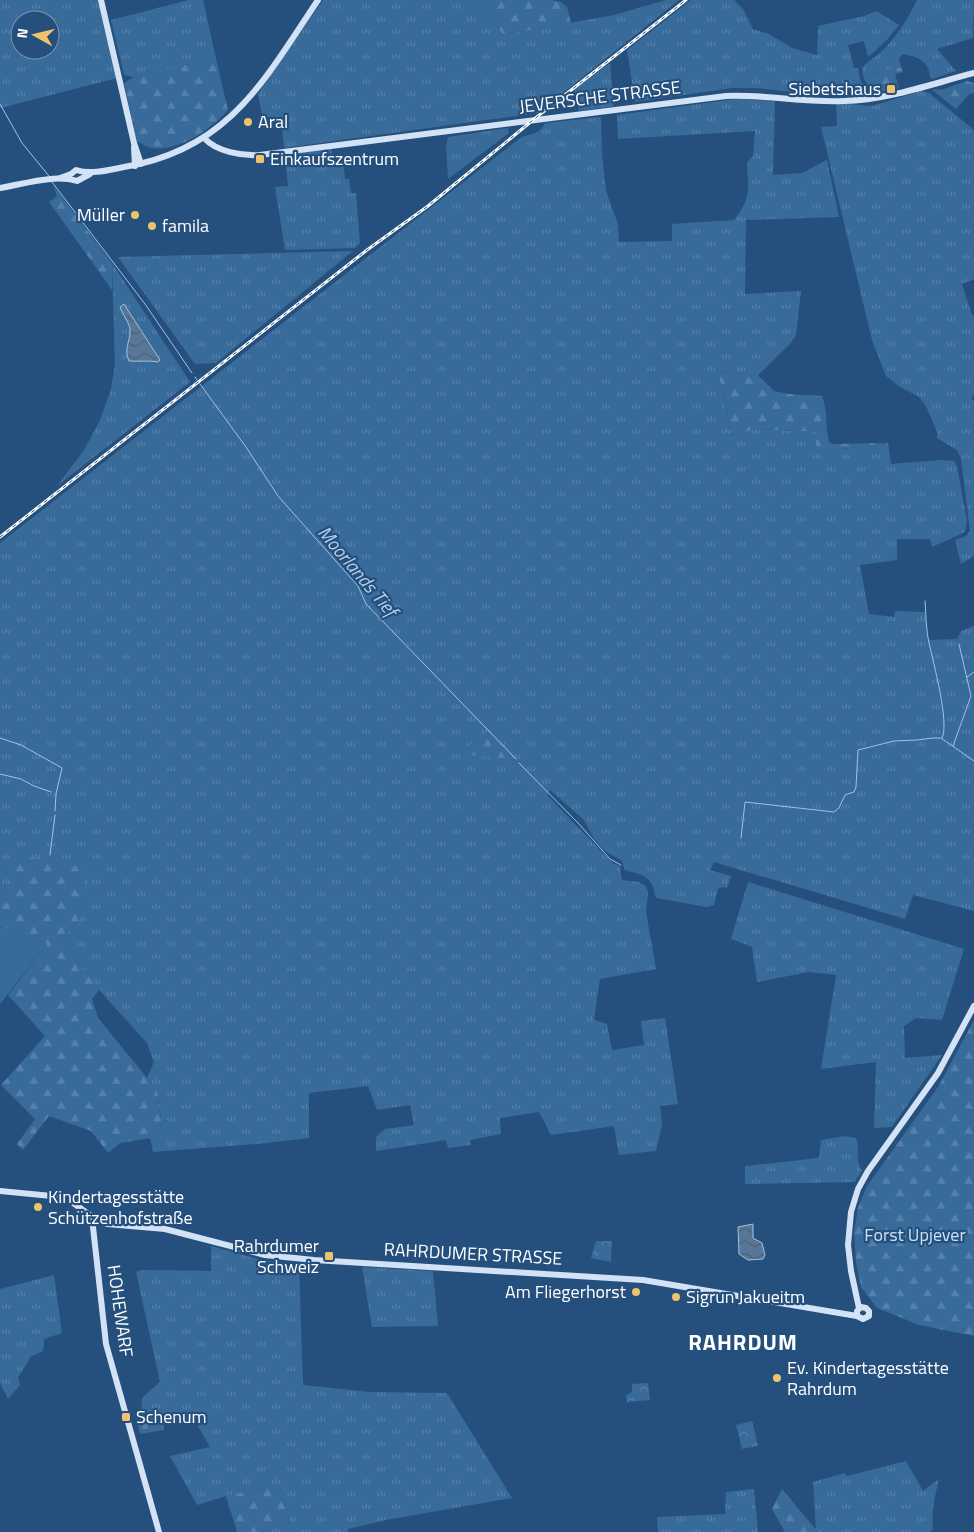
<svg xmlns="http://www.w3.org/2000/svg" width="974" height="1532" font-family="'Titillium Web',sans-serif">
<defs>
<pattern id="grass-tufts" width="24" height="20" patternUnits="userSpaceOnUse" patternTransform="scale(1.25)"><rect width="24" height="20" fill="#386a9a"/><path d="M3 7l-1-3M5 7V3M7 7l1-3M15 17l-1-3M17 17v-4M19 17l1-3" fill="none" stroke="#5680a9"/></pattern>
<pattern id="forest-firs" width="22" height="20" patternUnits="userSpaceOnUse" patternTransform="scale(1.25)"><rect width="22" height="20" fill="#386a9a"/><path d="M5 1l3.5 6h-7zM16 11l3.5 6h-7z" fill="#5680a9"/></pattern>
<pattern id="cemetery-stones" width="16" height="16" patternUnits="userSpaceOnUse" patternTransform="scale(1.25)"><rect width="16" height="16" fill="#386a9a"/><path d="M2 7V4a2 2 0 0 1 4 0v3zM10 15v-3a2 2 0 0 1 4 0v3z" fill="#5680a9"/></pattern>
<pattern id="park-crowns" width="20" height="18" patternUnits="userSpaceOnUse" patternTransform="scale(1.25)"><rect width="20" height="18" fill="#386a9a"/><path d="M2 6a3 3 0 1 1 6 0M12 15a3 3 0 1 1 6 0" fill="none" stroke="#5680a9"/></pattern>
<pattern id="water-waves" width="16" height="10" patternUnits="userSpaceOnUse" patternTransform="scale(1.25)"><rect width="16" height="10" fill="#587798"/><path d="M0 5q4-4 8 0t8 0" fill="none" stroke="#515f6e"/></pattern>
</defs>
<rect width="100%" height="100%" fill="#25507d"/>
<g fill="url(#grass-tufts)" fill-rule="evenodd">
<path d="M0 0H99L117 78 0 108ZM20 20H50V50H20Z"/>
<polygon points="189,0 203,0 215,54 202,61 181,67 134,77 124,75 111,20"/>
<polygon points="323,0 478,0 503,35 614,15 666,0 679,0 538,113 284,148 282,128 265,130 258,94"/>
<polygon points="691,0 734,0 743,9 753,29 769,34 792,48 817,55 818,26 864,16 876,11 899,25 886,41 868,57 864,41 848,45 854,68 858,68 860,79 867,94 816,95 757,88 732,88 635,102 627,50"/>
<path d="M917 0H974L973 38 937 49 956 71 932 79C928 75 930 73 928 68 923 58 913 56 903 54L899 58 901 67 863 76 862 68C867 62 874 58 880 53 896 38 908 19 917 0Z"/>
<polygon points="610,63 614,106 579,111 574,89"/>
<polygon points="921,91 929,93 974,130 974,279 962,284 972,315 974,315 974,394 971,399 974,400 974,556 961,564 955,540 966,536 970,531 961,459 957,450 937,438 937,432 926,406 919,397 900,387 886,376 872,340 821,127 837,126 836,103 872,106"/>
<path d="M743 98 775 101 773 175 802 173 827 160 839 217 746 220 745 294 801 291 796 335 790 344 758 375 717 372 723 391 731 436 756 429 816 432 817 450H833L888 443 891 464 941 460 954 461 957 466 967 521 965 532 932 547 930 539H897V560L860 565 869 614 894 617 895 611 925 612 928 640 957 639 961 631 974 626V911L913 895 905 919 714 862 710 870 731 876 727 888 722 887 718 889 714 905 707 907 656 898C652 876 646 876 625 870L622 861 605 851 594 839 584 820 550 790 547 795 605 855 614 864 620 866 622 880 639 882 646 886 648 893 646 912 656 969 600 979 594 1020 607 1024 612 1050 644 1045 641 1021 665 1018 678 1104 660 1106 662 1124 656 1151 619 1155 614 1126 551 1135 539 1112 500 1118 501 1134 470 1140 471 1145 448 1148 446 1140 376 1151V1137L385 1129 414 1125 410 1105 377 1110 368 1086 309 1093V1138L257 1144 153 1152 150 1138 163 1135 157 1090 147 1078 154 1062 147 1043 99 990 62 940 82 916 0 917V543L519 139C529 133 540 135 545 123L601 117 602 154 606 191 618 224 619 242 672 241V224L734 220C752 197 748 190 747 162L753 156 755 131 618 139 617 115Z"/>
<polygon points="508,128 509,133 448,179 446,146 448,137"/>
<polygon points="331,149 334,160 343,159 345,179 349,179 351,193 356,193 360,243 355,248 285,250 275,187 288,186 285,154"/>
<polygon points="353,251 216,363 195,364 118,257"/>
<polygon points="112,263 190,382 57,486 84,450 100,420 111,389 115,364"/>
<polygon points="748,882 964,949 942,1020 916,1018 904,1026 905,1058 942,1055 892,1127 874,1128 876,1062 821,1069 836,975 809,972 757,982 752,947 731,939"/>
<path d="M845 1136 856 1138C860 1148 855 1163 862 1170L855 1182 745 1184V1166L819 1158 821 1140Z"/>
<polygon points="211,1246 258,1259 299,1265 303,1385 369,1392 447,1393 512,1498 386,1520 348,1529 348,1532 260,1532 290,1523 279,1484 226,1496 197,1505 170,1456 210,1447 191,1414 165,1415 152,1411 141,1415 142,1398 160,1382 136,1272 142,1270 211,1271"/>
<polygon points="362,1267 433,1271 438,1326 372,1327"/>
<polygon points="54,1275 62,1333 44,1339 44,1346 42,1352 31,1356 18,1378 20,1385 8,1399 0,1383 0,1289"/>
<path d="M906 1461 923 1491 939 1479C935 1496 931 1512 933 1529L930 1532H818L816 1530 813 1482 845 1473 847 1476Z"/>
<polygon points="754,1489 758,1532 658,1532 657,1517 725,1514 726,1492"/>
</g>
<g fill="url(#forest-firs)">
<polygon points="478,0 552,0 561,2 567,7 571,23 503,35"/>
<path d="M215 54 228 110C210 130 179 152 151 148 146 147 141 143 137 141L124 83 134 77 202 61Z"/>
<polygon points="901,67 903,72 895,74 899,88 871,94 863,76"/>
<polygon points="967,81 974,83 974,93 969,94 956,109 932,90 944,89"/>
<polygon points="53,185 112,263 112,290 49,202 57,196"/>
<path d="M717 372 758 375 774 391 789 394 822 396C828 410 825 427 829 442L833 444 888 443 833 450H816V432L756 429 731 436 723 391Z"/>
<polygon points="488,732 513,759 457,754"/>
<polygon points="14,854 89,869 82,916 62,940 99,990 92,999 98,1018 157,1090 163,1136 120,1143 108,1153 91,1131 49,1116 23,1150 17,1144 35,1119 1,1085 45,1036 8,995 47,944 0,926 0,917"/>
<polygon points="974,1020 974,1336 919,1325 877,1308 861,1287 856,1262 854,1233 858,1208 867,1186 938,1087"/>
<polygon points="279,1484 290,1523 260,1532 237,1532 226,1496"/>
<polygon points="782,1489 818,1532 785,1532 772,1509"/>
</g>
<polygon fill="url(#cemetery-stones)" points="153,1414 162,1416 164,1430 140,1434 137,1421"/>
<g fill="url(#park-crowns)">
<polygon points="596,1241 612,1241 611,1262 591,1258"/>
<polygon points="648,1383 650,1400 627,1402 626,1395 632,1392 632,1384"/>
<polygon points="752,1421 758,1446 742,1449 736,1425"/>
</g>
<polygon fill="#386a9a" points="0,926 47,944 0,1004"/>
<g fill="url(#water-waves)" stroke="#9ec3e6">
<path d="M124 304 160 360 158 362C147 360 139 362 129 361 123 348 131 341 130 329 129 322 122 314 120 307Z"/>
<polygon points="753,1224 753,1238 762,1243 765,1255 763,1259 748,1260 739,1254 738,1227"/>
</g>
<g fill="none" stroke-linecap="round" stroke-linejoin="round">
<g stroke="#9ec3e6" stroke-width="1">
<polyline points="0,104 22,143 49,176"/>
<polyline points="52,182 145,304 192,373"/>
<polyline points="195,377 197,380"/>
<polyline points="200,384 246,447 278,496 358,586 366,604 516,759"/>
<path d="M925 601C926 614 926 630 929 643 933 661 950 724 942 738"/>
<polyline points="967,677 974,672"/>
<polyline points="0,738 21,745 62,768 56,794 55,811"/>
<polyline points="953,746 971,696 959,644"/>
<polyline points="519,763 579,824 610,859 621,865"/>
<polyline points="0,774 21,779 34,786 51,792"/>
<polyline points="741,838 745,802 834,812 839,808 845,795 854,792 856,787 858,750 894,741 917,740 933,738 941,738 974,761"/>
<polyline points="50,855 55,815"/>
</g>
<g stroke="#d3e3f5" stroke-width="6">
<polyline points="101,0 134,143 141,164"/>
<path d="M204 138C217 152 242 156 260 155L726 96C765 94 804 103 844 101 888 100 931 84 974 73"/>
<polyline points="134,147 135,166"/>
<path d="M60 178 71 174 76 170C91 175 109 170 124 167 229 150 265 79 318 0"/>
<path d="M0 188C24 184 54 174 77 181L90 174"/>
<polyline points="0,1191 62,1197 72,1202 95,1219 107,1224 165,1229 265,1255 314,1260 643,1280 857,1316 863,1319 869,1316 869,1311 866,1308 861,1307 857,1311 857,1316"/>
<polyline points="95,1219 93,1227 106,1344 159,1532"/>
<polyline points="859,1308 851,1271 848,1245 851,1212 858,1189 868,1171 938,1073 974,1006"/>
</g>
<defs>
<polyline id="rail" points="0,537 367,250 428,206 538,116 686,0"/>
</defs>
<use href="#rail" stroke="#fff" stroke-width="3"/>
<use href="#rail" stroke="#25507d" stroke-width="1" stroke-dasharray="4" stroke-linecap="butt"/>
</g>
<g fill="#efc36e" stroke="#25507d" stroke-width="2">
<rect x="886" y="84" width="10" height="10" rx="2.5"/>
<circle cx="248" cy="122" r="5"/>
<rect x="255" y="154" width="10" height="10" rx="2.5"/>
<circle cx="135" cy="215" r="5"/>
<circle cx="152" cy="226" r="5"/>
<circle cx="38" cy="1207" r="5"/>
<rect x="324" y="1251" width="10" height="10" rx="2.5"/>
<circle cx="636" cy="1292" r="5"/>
<circle cx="676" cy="1297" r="5"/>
<circle cx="777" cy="1378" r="5"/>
<rect x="121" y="1412" width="10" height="10" rx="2.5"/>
</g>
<g text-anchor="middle" stroke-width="4.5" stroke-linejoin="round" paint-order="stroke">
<g font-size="18" fill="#fff" stroke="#25507d" text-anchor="start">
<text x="881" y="95" text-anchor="end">Siebetshaus</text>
<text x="258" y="128">Aral</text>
<text x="270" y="165">Einkaufszentrum</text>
<text x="125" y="221" text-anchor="end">Müller</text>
<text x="162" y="232">famila</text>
<text x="48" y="1203">Kindertagesstätte<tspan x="48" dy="21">Schützenhofstraße</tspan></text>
<text x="319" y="1252" text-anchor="end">Rahrdumer<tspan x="319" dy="21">Schweiz</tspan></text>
<text x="626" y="1298" text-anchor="end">Am Fliegerhorst</text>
<text x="686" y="1303">Sigrun Jakueitm</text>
<text x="787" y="1374">Ev. Kindertagesstätte<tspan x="787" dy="21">Rahrdum</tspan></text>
<text x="136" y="1423">Schenum</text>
</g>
<g font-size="18" fill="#fff" stroke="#25507d">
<text transform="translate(600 97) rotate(-7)" y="6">JEVERSCHE STRASSE</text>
<text transform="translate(473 1254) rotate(3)" y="6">RAHRDUMER STRASSE</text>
<text transform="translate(120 1311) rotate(82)" y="6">HOHEWARF</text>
</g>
<g font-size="18" fill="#cce1f4" stroke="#25507d">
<text x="915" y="1241">Forst Upjever</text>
</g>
<g font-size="19" font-style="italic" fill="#b5d1ed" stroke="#25507d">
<text transform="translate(358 571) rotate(50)" y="7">Moorlands Tief</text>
</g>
<g font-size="22" font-weight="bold" letter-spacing="1" fill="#fff" stroke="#25507d">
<text x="743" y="1350">RAHRDUM</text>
</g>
</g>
<g transform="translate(35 35) rotate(278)"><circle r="24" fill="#25507d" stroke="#7c96b1"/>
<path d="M0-4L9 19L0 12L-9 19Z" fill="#efc36e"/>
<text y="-8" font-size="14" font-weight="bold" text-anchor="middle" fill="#ffffff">N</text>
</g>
</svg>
